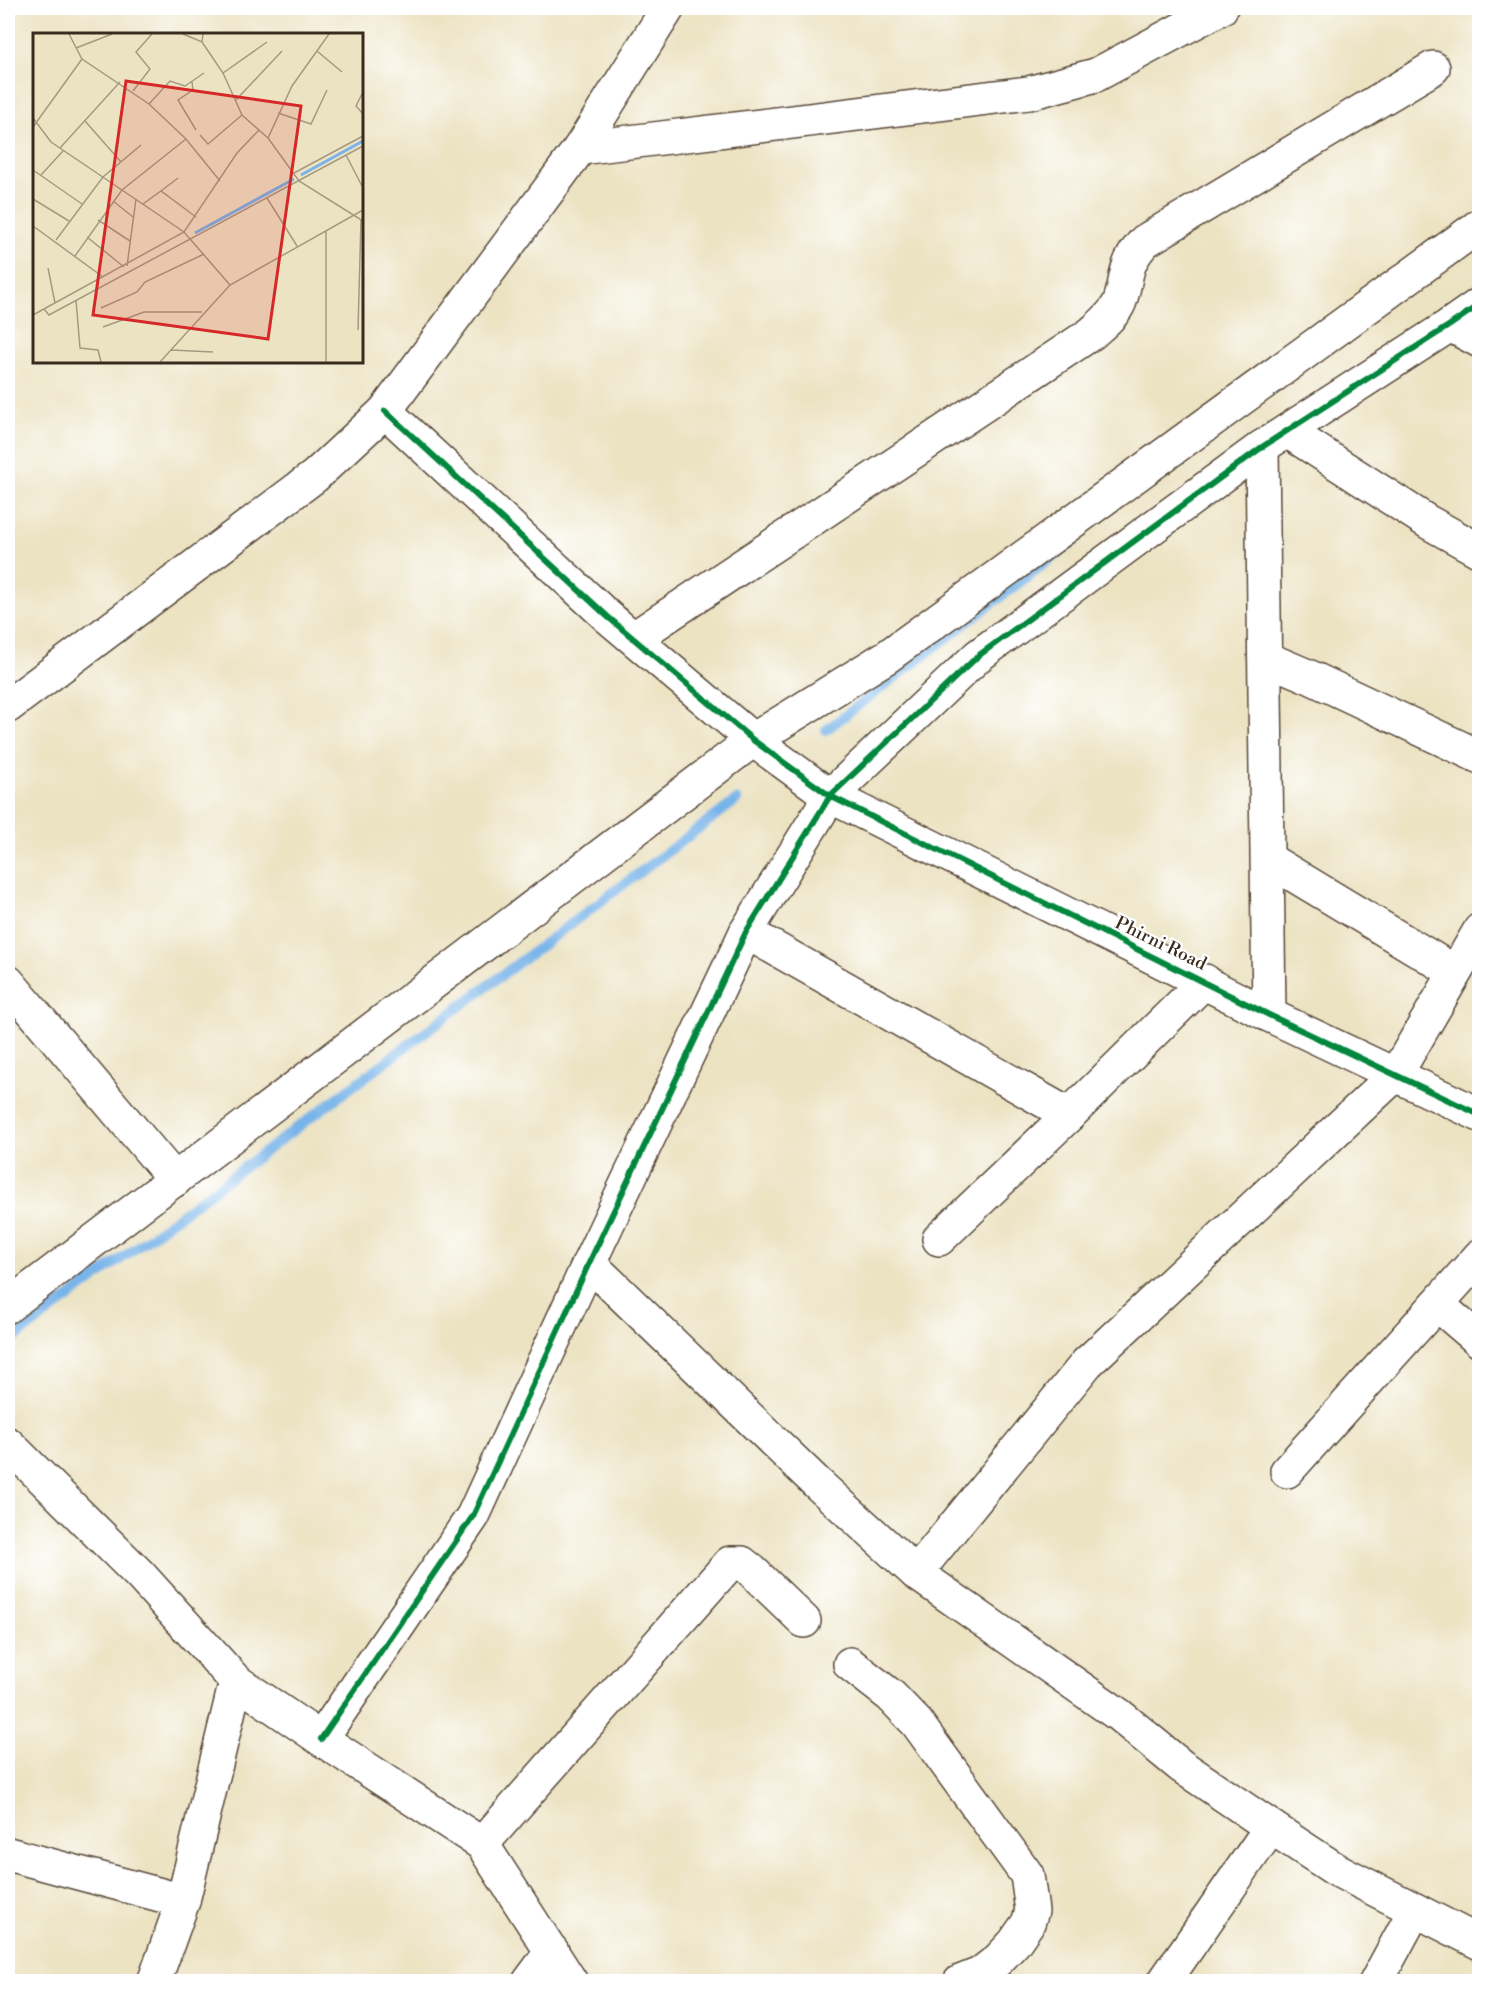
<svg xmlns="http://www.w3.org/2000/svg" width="1487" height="1989" font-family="'Libre Bodoni',serif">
<rect width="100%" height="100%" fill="#fff"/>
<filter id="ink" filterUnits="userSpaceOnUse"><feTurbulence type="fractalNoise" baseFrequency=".0167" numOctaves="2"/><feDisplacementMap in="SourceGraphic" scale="12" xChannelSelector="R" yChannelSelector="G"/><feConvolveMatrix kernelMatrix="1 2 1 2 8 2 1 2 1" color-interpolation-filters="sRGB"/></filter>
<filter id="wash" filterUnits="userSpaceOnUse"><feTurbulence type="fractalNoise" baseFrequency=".008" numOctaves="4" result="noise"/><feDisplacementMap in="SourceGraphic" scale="24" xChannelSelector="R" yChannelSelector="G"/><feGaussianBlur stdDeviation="1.35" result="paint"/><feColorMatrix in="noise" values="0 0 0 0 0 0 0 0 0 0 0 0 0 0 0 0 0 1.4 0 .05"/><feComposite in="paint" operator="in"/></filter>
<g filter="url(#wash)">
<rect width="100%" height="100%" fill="#ece3c3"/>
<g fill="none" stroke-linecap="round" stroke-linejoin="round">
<g stroke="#77b4e9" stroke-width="10">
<polyline points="826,730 1074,541"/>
<polyline points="8,1343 737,800"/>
</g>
</g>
</g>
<g filter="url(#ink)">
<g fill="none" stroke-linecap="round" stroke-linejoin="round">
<defs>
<g id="minor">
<polyline points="580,148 1029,93 1096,75 1221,8"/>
<polyline points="1450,325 1480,341"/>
<polyline points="1287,431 1428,522 1480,551"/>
<polyline points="1262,447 1269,1015"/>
<path d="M634 638 1092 333C1103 323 1115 314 1120 301 1129 274 1123 265 1145 241L1433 68"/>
<polyline points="1265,658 1310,677 1480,757"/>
<polyline points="1269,860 1455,972"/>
<polyline points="746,932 1069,1115 1205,981"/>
<polyline points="8,982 175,1180"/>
<polyline points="939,1239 1069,1115"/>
<polyline points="589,1263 818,1484 916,1573 1119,1715 1181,1766 1271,1827 1335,1869 1480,1943"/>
<polyline points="1437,1304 1480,1341"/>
<polyline points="8,1306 753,740 888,656 1480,225"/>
<polyline points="8,1444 140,1575 236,1681"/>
<polyline points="1287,1471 1480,1256"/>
<polyline points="916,1573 1087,1363 1396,1074 1480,930"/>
<polyline points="850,1664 891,1696 917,1723 1027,1875 1032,1911 1028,1923 1014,1943 998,1960 980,1974 960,1982"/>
<polyline points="321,1739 473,1516 589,1263 746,932 830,796"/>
<polyline points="482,1844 730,1563 742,1563 752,1571 804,1621"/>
<polyline points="8,1854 183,1901"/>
<polyline points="154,1982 183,1901 236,1681 321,1739 482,1844 571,1982"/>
<polyline points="529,1982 552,1951"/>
<polyline points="1164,1982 1271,1827"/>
<polyline points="1376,1982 1415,1910"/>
</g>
<g id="tertiary">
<polyline points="385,411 608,617 753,740 830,796 1269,1015 1480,1115"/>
<polyline points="8,706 315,476 385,411 580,148 668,8"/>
<polyline points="830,796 978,656 1262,447 1450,325 1480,304"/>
</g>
</defs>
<use href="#minor" stroke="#564637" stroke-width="36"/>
<use href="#tertiary" stroke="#564637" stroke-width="36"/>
<use href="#minor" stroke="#fff" stroke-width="33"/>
<use href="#tertiary" stroke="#fff" stroke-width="33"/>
<defs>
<g id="cycleway">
<polyline points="385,411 608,617 753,740 830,796 1269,1015 1480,1115"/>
<polyline points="321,1739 473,1516 589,1263 746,932 830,796 978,656 1262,447 1450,325 1480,304"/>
</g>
</defs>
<use href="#cycleway" stroke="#fff" stroke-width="10"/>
<use href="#cycleway" stroke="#00873e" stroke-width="6"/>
</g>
</g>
<g text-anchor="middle" stroke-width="4.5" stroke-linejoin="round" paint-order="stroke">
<g font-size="18" fill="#3b2a1e" stroke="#fff">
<text transform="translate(1161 943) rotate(26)" y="6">Phirni Road</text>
</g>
</g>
<g transform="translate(33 33)">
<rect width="330" height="330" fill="#ece3c3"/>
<path fill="none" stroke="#77b4e9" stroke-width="3" d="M268 142 330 108M162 200 261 146"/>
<path fill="none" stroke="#a59981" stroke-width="1.5" d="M36 1 49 26 116 71 153 106 187 148M150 1 169 9 170 1M169 9 190 40 209 82 235 105 259 53 296 1M43 15 79 1M284 18 309 39M190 40 234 9M159 49 160 57 145 67 163 97M100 58 117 36 103 19 119 1M330 59 323 73 330 81M202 68 249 18M116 71 137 48 152 53 171 40M245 80 278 91 294 57M0 85 18 109 151 199 197 252M52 88 88 129M0 94 49 26M167 102 175 111 209 82M235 105 266 148 330 188M27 115 87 49M313 122 330 155M0 137 49 171M261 140 330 103M8 142 30 118M128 158 145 145M234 165 264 213M0 166 36 188M80 168 100 184M110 171 128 158 163 184M65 187 97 208M0 193 70 244M54 204 91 234M23 207 70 144 108 112M42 223 89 157 153 106M94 233 103 166M15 235 22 270M43 267 47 315 65 317 68 329M68 275 104 259 112 249 171 221M11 276 16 282 330 113M0 282 151 199 204 120 226 97M70 294 111 279H169M325 297 328 186M138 317 180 319M127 329 197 252 330 177M293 329V197"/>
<path fill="#d62828" fill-opacity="0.15" stroke="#d62828" stroke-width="3" d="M93 48 268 73 235 306 60 282Z"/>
<rect width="330" height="330" fill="none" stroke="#3b2a1e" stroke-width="3"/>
</g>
<rect width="1487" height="1989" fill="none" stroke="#fff" stroke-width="30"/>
</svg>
